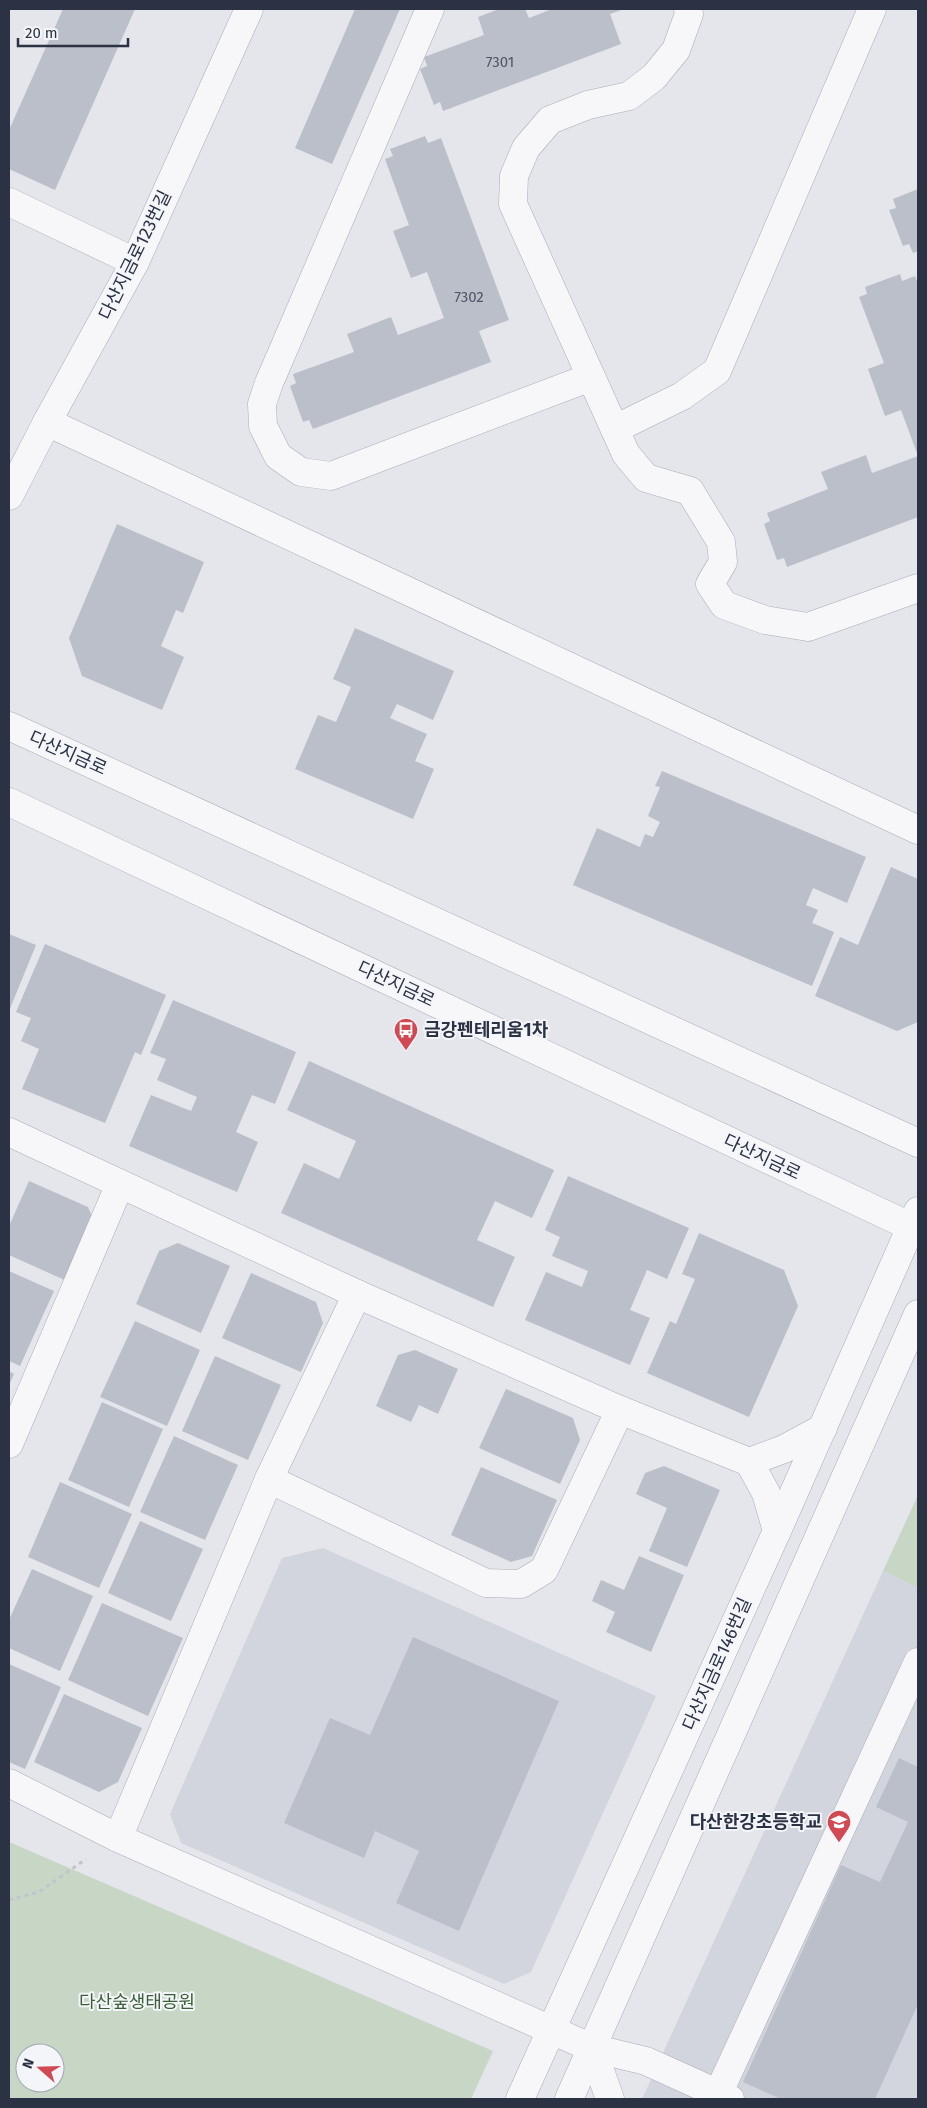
<svg xmlns="http://www.w3.org/2000/svg" width="927" height="2108" font-family="'Fira Sans','Noto Sans KR',sans-serif">
<rect width="100%" height="100%" fill="#e4e6ec"/>
<g fill="#d2d5de">
<polygon points="323,1548 656,1696 531,1972 504,1984 181,1843 170,1814 282,1558"/>
<polygon points="883,1571 918,1588 918,2099 642,2099"/>
</g>
<g fill="#c8d6c5" fill-rule="evenodd">
<polygon points="918,1495 918,1588 883,1571"/>
<path d="M9 1842 493 2051 471 2099H9ZM25 2053H55V2083H25Z"/>
</g>
<g fill="#bbbfc9">
<polygon points="63,9 135,9 55,190 9,169 9,130"/>
<polygon points="355,9 400,9 332,164 295,148"/>
<polygon points="499,9 525,9 529,18 552,9 624,9 610,14 621,44 443,111 440,102 434,105 420,69 427,66 424,57 484,35 478,17"/>
<polygon points="425,136 428,143 441,138 509,320 479,331 491,362 313,429 309,420 303,422 290,386 296,383 293,374 354,352 347,334 391,317 398,335 444,318 427,272 411,278 393,231 409,225 385,159 393,156 390,149"/>
<polygon points="918,189 918,251 913,253 909,244 903,246 889,210 896,208 893,199"/>
<polygon points="900,274 902,281 915,276 918,284 918,517 787,567 784,558 777,560 764,524 770,521 767,513 828,489 821,472 866,455 872,473 918,456 901,410 885,416 868,369 884,363 859,297 867,294 865,287"/>
<polygon points="117,524 204,562 183,613 176,610 161,646 184,657 162,710 82,676 69,638"/>
<polygon points="355,628 454,671 433,720 397,704 390,718 427,734 415,761 434,769 413,819 295,769 318,715 336,722 351,687 333,679"/>
<polygon points="662,771 866,857 847,903 813,888 806,905 818,910 812,923 834,932 812,986 573,885 597,828 640,847 645,834 653,837 660,822 648,816 660,787 655,786"/>
<polygon points="891,867 918,879 918,1022 897,1031 815,996 840,937 858,945"/>
<polygon points="9,934 36,945 9,1011"/>
<polygon points="45,944 166,995 141,1055 135,1052 105,1123 22,1089 39,1049 21,1041 31,1018 16,1012"/>
<polygon points="173,1000 296,1052 275,1104 252,1095 236,1132 258,1142 237,1192 129,1146 151,1095 191,1111 197,1097 157,1080 166,1059 150,1053"/>
<polygon points="309,1061 554,1170 532,1218 495,1201 477,1240 515,1257 493,1307 281,1213 304,1163 339,1179 356,1141 287,1110"/>
<polygon points="568,1176 689,1228 667,1279 647,1270 630,1310 650,1318 630,1365 525,1320 546,1272 582,1287 588,1271 552,1256 560,1237 545,1230"/>
<polygon points="29,1181 88,1207 95,1224 69,1282 9,1255 9,1226"/>
<polygon points="699,1233 784,1270 798,1306 749,1417 647,1373 670,1321 676,1324 695,1279 682,1274"/>
<polygon points="178,1243 230,1266 201,1333 136,1304 159,1251"/>
<polygon points="9,1271 54,1291 20,1366 9,1361"/>
<polygon points="251,1273 316,1302 323,1323 301,1372 222,1338"/>
<polygon points="135,1321 200,1350 167,1426 100,1397"/>
<polygon points="415,1350 458,1369 438,1414 419,1405 411,1422 376,1406 398,1355"/>
<polygon points="215,1356 281,1385 248,1460 182,1431"/>
<polygon points="9,1371 14,1374 9,1385"/>
<polygon points="506,1389 573,1418 580,1440 560,1484 479,1448"/>
<polygon points="102,1402 163,1429 129,1507 68,1480"/>
<polygon points="174,1436 238,1465 205,1540 140,1512"/>
<polygon points="664,1466 720,1490 687,1567 649,1551 667,1508 636,1494 645,1473"/>
<polygon points="481,1467 557,1500 532,1556 511,1562 451,1535"/>
<polygon points="60,1482 132,1514 99,1588 28,1557"/>
<polygon points="140,1521 203,1549 171,1621 108,1593"/>
<polygon points="639,1556 684,1575 651,1652 606,1632 615,1612 592,1601 601,1580 624,1590"/>
<polygon points="32,1569 93,1596 60,1671 9,1648 9,1620"/>
<polygon points="102,1603 183,1638 148,1716 68,1680"/>
<polygon points="413,1637 559,1701 459,1931 396,1903 419,1851 375,1831 364,1858 284,1823 330,1718 370,1735"/>
<polygon points="9,1664 61,1687 25,1769 9,1762"/>
<polygon points="64,1694 142,1728 118,1782 99,1792 34,1762"/>
<polygon points="899,1758 918,1767 918,2004 875,2099 781,2099 743,2082 841,1865 880,1882 908,1822 876,1807"/>
</g>
<g fill="none" stroke-linecap="round" stroke-linejoin="round">
<defs>
<g id="minor">
<polyline points="430,9 269,383 262,404 263,426 278,456 301,472 331,476 591,377"/>
<polyline points="688,9 689,14 676,50 654,77 629,96 588,105 550,120 526,148 514,176 513,204 626,454 646,478 690,491 721,542 723,562 710,584 724,605 765,620 808,627 918,588"/>
<polyline points="9,202 135,262"/>
<polyline points="47,422 918,830"/>
<polyline points="615,429 682,396 717,371 872,9"/>
<polyline points="9,496 47,422 135,262 249,9"/>
<polyline points="9,726 918,1143"/>
<polyline points="9,802 918,1230"/>
<polyline points="9,1132 357,1294 620,1410 749,1462"/>
<polyline points="9,1444 120,1184"/>
<polyline points="269,1479 486,1583 521,1584 544,1570 620,1410"/>
<polyline points="777,1531 766,1493 749,1462 784,1449 823,1428"/>
<polyline points="9,1783 118,1838 592,2048 646,2061 730,2099"/>
<polyline points="118,1838 269,1479 357,1294"/>
<polyline points="592,2048 610,2099"/>
<polyline points="718,2094 918,1662"/>
<polyline points="520,2099 777,1531 918,1211"/>
<polyline points="569,2099 918,1314"/>
</g>
</defs>
<use href="#minor" stroke="#a9acb6" stroke-width="29"/>
<polyline stroke="#c2c4cb" stroke-width="3" stroke-dasharray="4 4" stroke-linecap="butt" points="9,1900 39,1892 86,1859"/>
<use href="#minor" stroke="#f7f7fa" stroke-width="28"/>
</g>
<defs>
<symbol id="bus-pin" viewBox="-11 -11 22 30"><path d="M0 17L-7.5 6A9.5 9.5 0 1 1 7.5 6Z" fill="#d14953" stroke="#f3f5f9"/><path d="M-5-6H5V4H4V6H2V4H-2V6H-4V4H-5ZM-3.5-4V0h7V-4ZM-3.5 1.2v1.5H-2V1.2ZM2 1.2v1.5H3.5V1.2Z" fill="#fff"/></symbol>
<symbol id="school-pin" viewBox="-11 -11 22 30"><path d="M0 17L-7.5 6A9.5 9.5 0 1 1 7.5 6Z" fill="#d14953" stroke="#f3f5f9"/><path d="M0-5L7-2L0 1L-7-2ZM-4 1L0 2.5L4 1V4Q0 6-4 4Z" fill="#fff"/></symbol>
</defs>
<g fill-rule="evenodd">
<use href="#bus-pin" x="392" y="1016" width="28" height="38"/>
<use href="#school-pin" x="825" y="1808" width="28" height="38"/>
</g>
<g text-anchor="middle" stroke-width="4" stroke-linejoin="round" paint-order="stroke">
<g font-size="15" fill="#4f5565">
<text x="500" y="67">7301</text>
<text x="469" y="302">7302</text>
</g>
<g font-size="18" fill="#2b3244" stroke="#f3f5f9">
<text transform="translate(135 255) rotate(-64)" y="6">다산지금로123번길</text>
<text transform="translate(68 753) rotate(24)" y="6">다산지금로</text>
<text transform="translate(396 984) rotate(25)" y="6">다산지금로</text>
<text transform="translate(762 1157) rotate(25)" y="6">다산지금로</text>
<text transform="translate(717 1664) rotate(-66)" y="6">다산지금로146번길</text>
</g>
<g font-size="18" font-weight="bold" fill="#2b3244" stroke="#f3f5f9" text-anchor="start">
<text x="424" y="1036">금강펜테리움1차</text>
<text x="822" y="1828" text-anchor="end">다산한강초등학교</text>
</g>
<g font-size="18" fill="#3c6038" stroke="#f3f5f9">
<text x="137" y="2008">다산숲생태공원</text>
</g>
</g>
<rect width="927" height="2108" fill="none" stroke="#2b3244" stroke-width="20"/>
<g transform="translate(40 2068) rotate(290)"><circle r="24" fill="#f3f5f9" stroke="#a3a7b1"/>
<path d="M0-4L9 19L0 12L-9 19Z" fill="#d14953"/>
<text y="-8" font-size="14" font-weight="bold" text-anchor="middle" fill="#2b3244">N</text>
</g>
<path d="M18 38v8h110v-8" fill="none" stroke="#2b3244" stroke-width="2.5"/>
<text x="25" y="38" font-size="15" fill="#2b3244" stroke="#f3f5f9" stroke-width="4" paint-order="stroke">20 m</text>
</svg>
